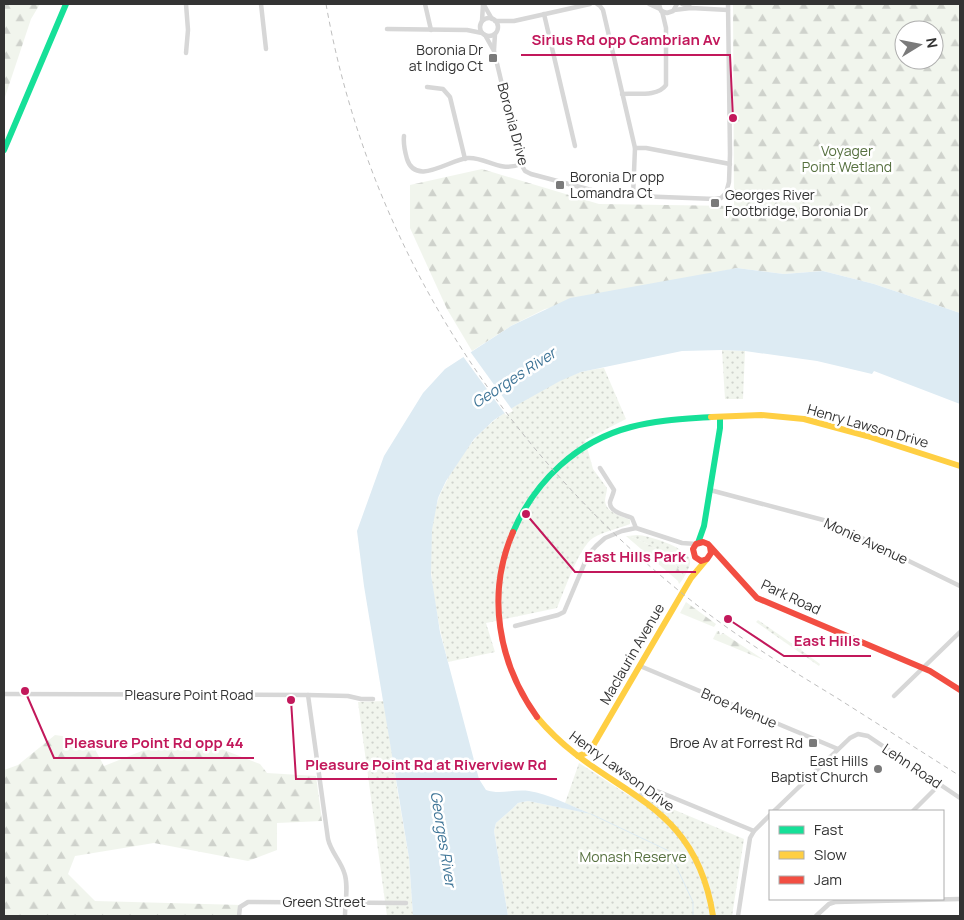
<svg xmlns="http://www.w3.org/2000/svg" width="964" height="920" font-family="Manrope,sans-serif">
<defs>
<pattern id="grass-dots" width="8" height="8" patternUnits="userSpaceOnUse" patternTransform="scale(1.25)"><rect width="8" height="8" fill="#f1f5ed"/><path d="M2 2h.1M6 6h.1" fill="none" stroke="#cfd2cc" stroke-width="1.8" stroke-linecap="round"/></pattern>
<pattern id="forest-firs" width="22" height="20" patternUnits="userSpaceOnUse" patternTransform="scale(1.25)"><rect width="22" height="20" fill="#f1f5ed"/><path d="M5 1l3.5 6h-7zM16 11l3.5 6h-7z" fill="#cfd2cc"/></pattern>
</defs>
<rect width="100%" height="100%" fill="#fff"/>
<g fill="url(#grass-dots)">
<polygon points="722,350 745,351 743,399 725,399"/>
<path d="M604 368 626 419 585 440 593 469 607 488C607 492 605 497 605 501 606 513 622 516 630 520V524C618 529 605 531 593 538 579 547 564 592 557 608L486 623 495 652 448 662C435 612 421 547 439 497 444 485 450 474 457 463 475 435 494 418 523 401 541 391 561 378 581 372 588 370 596 369 604 368Z"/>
<path d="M637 535C648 535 688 548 690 560 691 567 686 573 683 579 678 558 646 541 628 536Z"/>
<polygon points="758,620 794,645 796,643 803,646 801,650 820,664 819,666 756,622"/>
<polygon points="384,701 398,794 409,858 413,916 387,916 358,702"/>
<polygon points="579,763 628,795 658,803 744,839 732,916 508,916 494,831 496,823 512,809 518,803 528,801 588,813 565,803"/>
</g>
<g fill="url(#forest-firs)" fill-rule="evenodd">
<polygon points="4,4 40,4 31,19 4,100"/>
<path d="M733 4H960V313L874 284 823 271 784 274 737 268 545 309 511 326 472 351 447 309 410 228V185L482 169 599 204 734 206ZM904 30H934V60H904Z"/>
<path d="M626 536H628C646 541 678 558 683 579L679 584 678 581Z"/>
<polygon points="686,602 716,624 714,627 680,613"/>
<polygon points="717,631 719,631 720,635 723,633 764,660 713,639"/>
<polygon points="55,735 90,740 104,766 162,743 201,741 260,764 267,773 316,776 322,821 277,823 277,850 248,861 154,843 75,856 68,874 95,901 242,905 239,916 4,916 4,770 18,765"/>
</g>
<path fill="#ddebf3" d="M737 268 784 274 823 271 874 284 960 313V404L874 371 872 374 817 361 745 351 722 350 682 351 581 372 560 381 517 405 494 420 474 439 446 481 438 498 432 530 431 574 440 632 479 779 486 790C500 795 514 789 529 791 549 794 571 806 591 814L528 801 518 803 512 809 496 823 494 831 508 916H413L409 858 364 586 357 531 384 456 423 393 445 369 511 326 570 298Z"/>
<polygon fill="#fff" points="469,350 513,411 506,415 462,355"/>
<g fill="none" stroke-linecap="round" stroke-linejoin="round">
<polyline stroke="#ddebf3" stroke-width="1" points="591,814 669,851 693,902 693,916"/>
<g stroke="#d7d7d7" stroke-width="4.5">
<polyline points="186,4 188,30 186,53"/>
<polyline points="261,4 266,49"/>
<polyline points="425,4 431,30"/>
<polyline points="597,4 600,6 603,10 635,148 633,196"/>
<polyline points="649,4 660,9"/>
<polyline points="659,4 661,11 667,13 673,11 677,4"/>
<polyline points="682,4 690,7"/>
<polyline points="484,5 492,19"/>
<polyline points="674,10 691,8 728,10"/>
<polyline points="544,14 575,146"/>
<circle cx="489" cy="27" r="9"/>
<polyline points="482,21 483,4"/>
<polyline points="495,21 514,21 590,4"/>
<polyline points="387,29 467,30 482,33"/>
<polyline points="485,35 494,51 521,164 525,171 531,174 610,195 715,199 721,198 726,193 729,182 730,154 728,4"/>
<polyline points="494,50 495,34"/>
<polyline points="427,87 443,89 450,97 465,159"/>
<path d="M622 94C635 93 658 97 666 85V28L662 11"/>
<path d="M404 136C403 145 405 152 407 159 416 187 450 159 468 158 487 157 499 173 521 164"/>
<polyline points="635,148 646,148 730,164"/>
<path d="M600 468 614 490C613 495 611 498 610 502 609 512 625 515 632 518L636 528"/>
<polyline points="710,490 827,521 960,586"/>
<polyline points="515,626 558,615 564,612 588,555 596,546 605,538 622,531 636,528 682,543 696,544"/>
<polyline points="640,666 838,749"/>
<polyline points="4,694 308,695 348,696 361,699 373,699"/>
<path d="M308 695 328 839C331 852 340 860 344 872 349 885 345 902 345 916"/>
<polyline points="894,696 960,632"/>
<polyline points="639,796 650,791 657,791 754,831"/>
<polyline points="774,811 850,738 858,734 868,736 960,798"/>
<polyline points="913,811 940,784"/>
<polyline points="239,916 240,907 248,902 406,903"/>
<polyline points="738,916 750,838 754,831 770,815"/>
<polyline points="816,916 829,904 835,902 960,899"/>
</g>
<g stroke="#16e098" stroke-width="6">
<polyline points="4,150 66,4"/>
<path d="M513 532C535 481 577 441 631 427 657 420 684 419 711 417"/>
<polyline points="698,543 704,526 720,428 720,417"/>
</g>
<g stroke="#ffcf43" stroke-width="6">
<polyline points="711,417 761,415 804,419 867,436 960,466"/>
<path d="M537 717C603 797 694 793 713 916"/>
<polyline points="578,756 586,753 594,744 691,578 706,560"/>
</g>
<g stroke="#f24e42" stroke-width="6">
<path d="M513 532C486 594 498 663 537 717"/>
<polyline points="710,547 711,553 707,559 701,561 695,557 693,549 696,544 703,542 708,544 757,598 930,671 960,690"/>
</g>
<path stroke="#bebebe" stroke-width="1" stroke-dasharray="5 4" stroke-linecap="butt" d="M326 4C369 247 507 459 702 609 745 642 791 670 837 698 878 724 919 750 960 776"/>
</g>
<g fill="#7a7a7a" stroke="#fff" stroke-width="2">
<rect x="488" y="53" width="10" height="10" rx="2.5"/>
<rect x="555" y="180" width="10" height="10" rx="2.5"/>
<rect x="710" y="198" width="10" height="10" rx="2.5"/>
<rect x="808" y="738" width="10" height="10" rx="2.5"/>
<circle cx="878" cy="769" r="5"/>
</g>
<g text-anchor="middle" stroke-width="5" stroke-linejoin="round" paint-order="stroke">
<g font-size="14" fill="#333" stroke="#fff" text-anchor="end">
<text x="483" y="55">Boronia Dr<tspan x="483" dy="16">at Indigo Ct</tspan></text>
<text x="570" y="182" text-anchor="start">Boronia Dr opp<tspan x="570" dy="16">Lomandra Ct</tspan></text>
<text x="725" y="200" text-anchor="start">Georges River<tspan x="725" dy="16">Footbridge, Boronia Dr</tspan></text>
<text x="803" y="748">Broe Av at Forrest Rd</text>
<text x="868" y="766">East Hills<tspan x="868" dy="16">Baptist Church</tspan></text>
</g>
<g font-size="14" fill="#333" stroke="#fff">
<text transform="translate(513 124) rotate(75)" y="5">Boronia Drive</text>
<text transform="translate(868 426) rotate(16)" y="5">Henry Lawson Drive</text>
<text transform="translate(866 541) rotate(25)" y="5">Monie Avenue</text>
<text transform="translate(791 597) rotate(25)" y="5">Park Road</text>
<text transform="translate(632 654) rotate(-60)" y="5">Maclaurin Avenue</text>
<text x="189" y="700">Pleasure Point Road</text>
<text transform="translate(739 708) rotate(23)" y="5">Broe Avenue</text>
<text transform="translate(912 766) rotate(34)" y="5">Lehn Road</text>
<text transform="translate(622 771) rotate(36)" y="5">Henry Lawson Drive</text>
<text x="324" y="907">Green Street</text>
</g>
<g font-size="14" fill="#56703f" stroke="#fff">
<text x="847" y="156">Voyager<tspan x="847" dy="16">Point Wetland</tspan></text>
<text x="633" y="862">Monash Reserve</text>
</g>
<g font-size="15" font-style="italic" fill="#3f7597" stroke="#fff">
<text transform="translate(514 378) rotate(-33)" y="5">Georges River</text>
<text transform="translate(443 839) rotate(81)" y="5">Georges River</text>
</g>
</g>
<path fill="none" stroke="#c2185b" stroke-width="2" d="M733 118L730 55H521M526 514L575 572H696M728 619L784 656H871M25 691L54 758H254M291 700L296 779H557"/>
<g fill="#c2185b" stroke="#fff" stroke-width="2">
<circle cx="733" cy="118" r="5"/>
<circle cx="526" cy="514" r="5"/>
<circle cx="728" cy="619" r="5"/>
<circle cx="25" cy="691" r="5"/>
<circle cx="291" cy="700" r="5"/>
</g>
<g font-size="15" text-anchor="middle" font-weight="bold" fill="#c2185b" stroke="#fff" stroke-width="5" stroke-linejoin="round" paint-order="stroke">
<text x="626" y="45">Sirius Rd opp Cambrian Av</text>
<text x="635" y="562">East Hills Park</text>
<text x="827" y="646">East Hills</text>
<text x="154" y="748">Pleasure Point Rd opp 44</text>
<text x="426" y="770">Pleasure Point Rd at Riverview Rd</text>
</g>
<rect width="964" height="920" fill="none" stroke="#333333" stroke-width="10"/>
<rect x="769" y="810" width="175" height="90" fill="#ffffff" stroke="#adadad"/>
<rect x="779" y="826" width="25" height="8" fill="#16e098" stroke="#adadad"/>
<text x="814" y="835" font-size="15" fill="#333333">Fast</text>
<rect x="779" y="851" width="25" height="8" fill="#ffcf43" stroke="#adadad"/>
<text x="814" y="860" font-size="15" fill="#333333">Slow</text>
<rect x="779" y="876" width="25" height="8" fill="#f24e42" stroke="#adadad"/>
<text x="814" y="885" font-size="15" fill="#333333">Jam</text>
<g transform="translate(919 45) rotate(80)"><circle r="24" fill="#ffffff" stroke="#adadad"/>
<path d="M0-4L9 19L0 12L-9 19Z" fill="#7a7a7a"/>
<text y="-8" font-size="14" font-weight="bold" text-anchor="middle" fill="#333333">N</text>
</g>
</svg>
